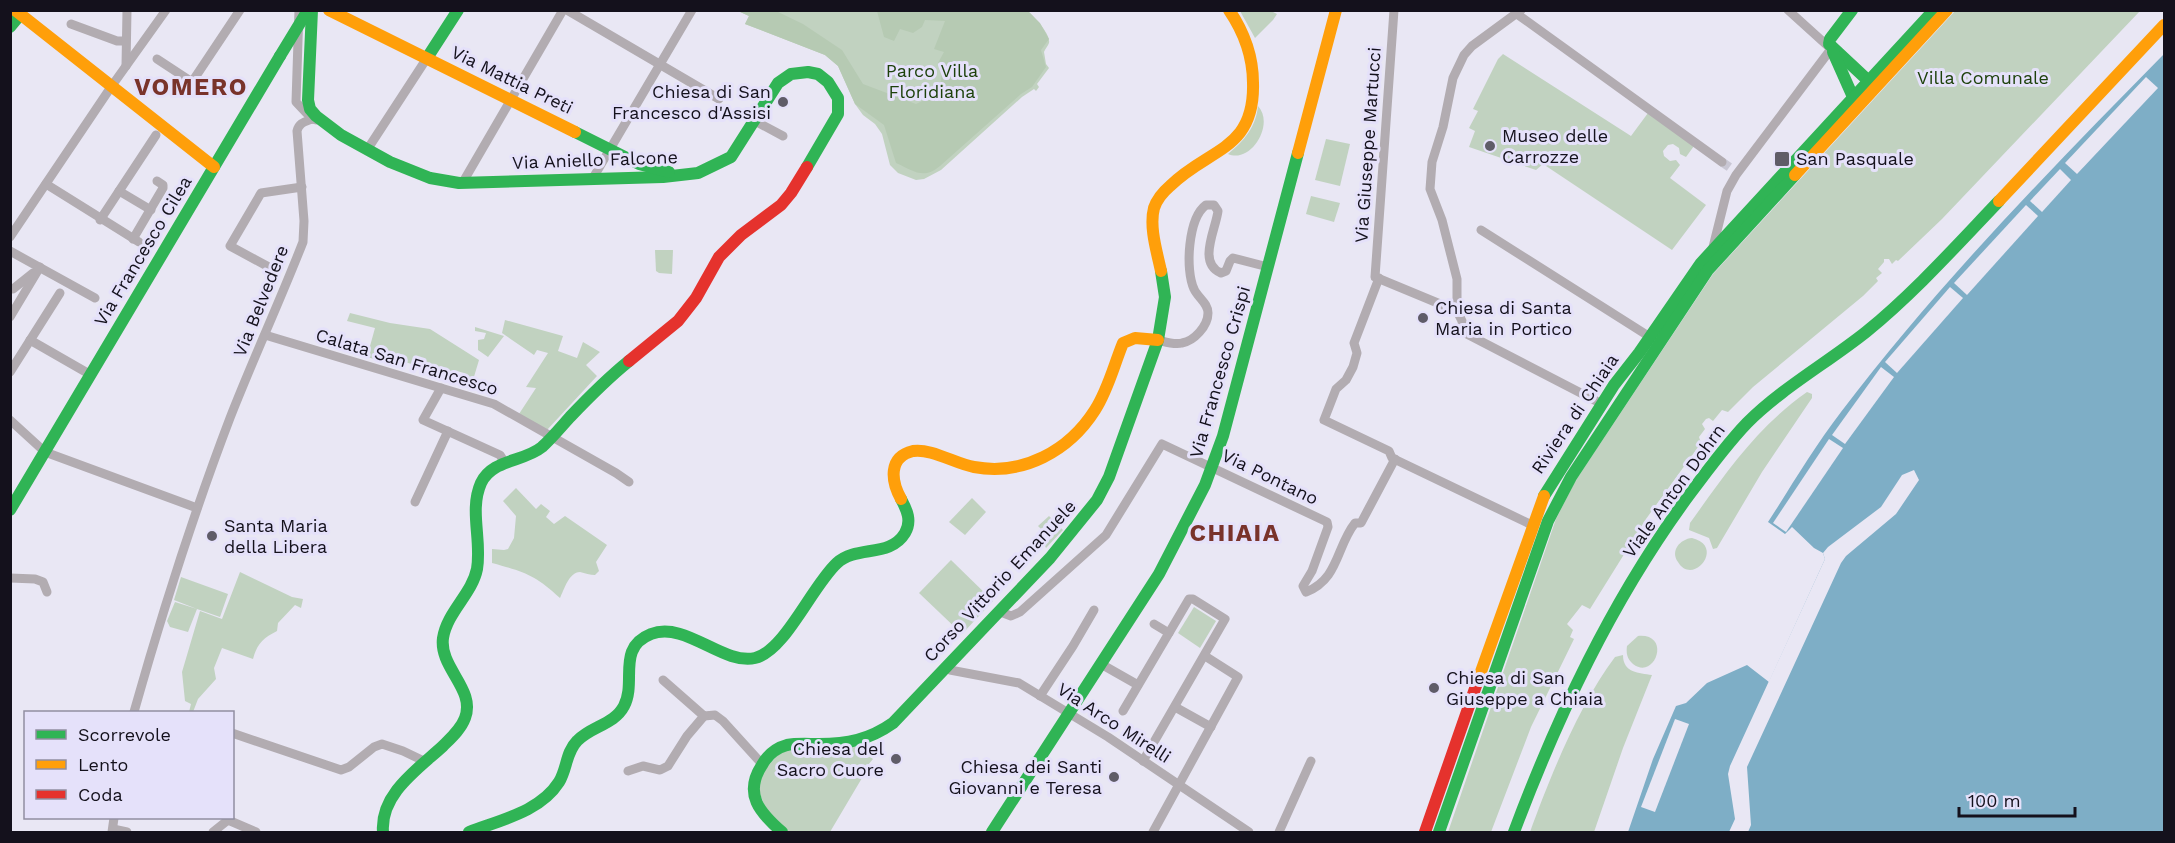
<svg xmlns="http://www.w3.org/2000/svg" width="2175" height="843" font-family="'Work Sans',sans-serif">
<rect width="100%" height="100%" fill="#e9e7f4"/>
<g fill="#c1d2c0">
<path d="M738 11H1028C1034 17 1051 34 1049 43 1048 46 1045 49 1044 52L1046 64 1049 68 1037 84 1039 87 1036 91 1034 89 1022 97 941 170 924 179 916 180 898 173 890 165 882 134 875 124 863 115 855 104 838 66 825 55 745 24 749 16Z"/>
<polygon points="1240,11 1271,11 1277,14 1273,20 1255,38"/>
<polygon points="1955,11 2140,11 1942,219 1898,261 1896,260 1892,264 1889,259 1884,259 1884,262 1878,269 1882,273 1876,278 1878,281 1863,296 1753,387 1728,412 1722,410 1713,421 1709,418 1706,419 1702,424 1705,429 1699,437 1701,443 1646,519 1590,609 1582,605 1567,624 1573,630 1570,637 1574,639 1531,727 1491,832 1448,832 1556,519 1574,483 1713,274"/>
<polygon points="1503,54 1631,136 1648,113 1694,146 1686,157 1680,154 1679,148 1673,144 1668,145 1663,151 1664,156 1670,161 1676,160 1680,165 1670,178 1706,205 1672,250 1543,164 1536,170 1469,147 1475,131 1469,128 1478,111 1473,109 1498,59"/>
<path d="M1258 106C1275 124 1251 164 1228 154 1244 141 1256 127 1258 106Z"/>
<polygon points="1326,139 1350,144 1340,186 1315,180"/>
<polygon points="1311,196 1340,203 1334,222 1306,214"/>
<polygon points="655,250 673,250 672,274 659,273 656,271"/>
<polygon points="350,313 390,323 430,329 479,360 473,380 464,373 453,370 451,375 401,361 399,366 367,357 375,328 347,321"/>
<polygon points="505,320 563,336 558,351 577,358 583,342 600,352 586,365 597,376 547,430 519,414 536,388 526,387 548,353 537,350 534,355 502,333"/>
<polygon points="475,327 504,336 488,357 478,350 478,340 484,339 486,333 475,331"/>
<path d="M1807 392 1812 394V398L1762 472 1717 548 1713 549 1709 538 1689 530 1690 523C1726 473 1756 428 1807 392Z"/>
<path d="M516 488 536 509 541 504 550 511 546 517 554 524 565 516 607 545 596 562 599 571 595 575C590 575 585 573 580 572 569 572 564 590 560 598 535 575 525 572 492 563V549L504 550 508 549 514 538 516 516 503 501Z"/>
<polygon points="972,498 986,512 965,535 949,522"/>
<polygon points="1049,516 1063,530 1046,548 1039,533 1042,530 1038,526"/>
<path d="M1692 538C1726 546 1693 587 1678 562 1670 551 1680 539 1692 538Z"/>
<polygon points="951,560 993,601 962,634 919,593"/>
<path d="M240 572 292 597 303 599 301 608 295 605 278 623 277 631C263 638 257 644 253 659L222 648 214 668 216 679 198 699 193 712H189L191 704 185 701 182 672 200 611 222 619Z"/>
<polygon points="181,577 228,594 220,617 197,609 188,632 170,627 167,621 175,602 197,609 174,600"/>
<polygon points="1194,607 1216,621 1200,648 1178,633"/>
<path d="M1638 636C1672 633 1655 681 1633 664 1627 659 1626 653 1627 646Z"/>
<path d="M1623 655C1623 673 1639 673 1652 675L1623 748 1594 832H1530C1550 777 1579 705 1615 657Z"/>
<polygon points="857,747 873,759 868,765 871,767 862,778 830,832 789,832 768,814 758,789 763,771 780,753 797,748"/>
</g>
<path fill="#b6cab3" d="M738 11H776L803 24 842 50 863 84 916 104 939 93 942 73 938 63 944 52 934 49 945 21 925 20 922 27 913 33 900 29 894 41 884 37 877 11H1028L1040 23 1049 39 1041 50 1046 67 1032 87 1021 94 940 166C923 180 914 171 896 163L884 125 855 104 838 66 825 55 745 24 749 16Z"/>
<path fill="#7eaec6" d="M2164 54V832H1628L1653 759 1676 706 1686 703 1707 683 1747 665 1769 682 1825 559 1823 553 1814 548 1792 527 1785 534 1768 522C1792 485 1814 447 1841 412 1938 284 2052 168 2164 54Z"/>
<g fill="#e9e7f4">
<polygon points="2146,77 2158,88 2077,174 2065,163"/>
<polygon points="2060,169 2071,180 2042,212 2030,201"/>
<polygon points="2026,205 2038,216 1967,295 1954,283"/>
<polygon points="1950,287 1963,298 1897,373 1885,362"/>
<polygon points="1881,367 1894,377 1845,444 1832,435"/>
<polygon points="1829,439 1843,448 1786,532 1773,523"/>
<polygon points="1914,470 1919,480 1896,514 1846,556 1841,563 1747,767 1751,825 1748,832 1729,832 1735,819 1728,774 1730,766 1825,559 1823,553 1828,547 1881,507 1902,475"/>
<polygon points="1675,719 1689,724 1655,812 1641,807"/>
</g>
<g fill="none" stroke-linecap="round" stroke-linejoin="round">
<polyline stroke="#c9c7d4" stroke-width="9" stroke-dasharray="9 4.5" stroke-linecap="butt" points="1722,162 1732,169"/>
<g stroke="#b2acb1" stroke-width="9">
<polyline points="299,10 296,102 312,119 316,120"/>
<polyline points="567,10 719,99"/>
<polyline points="1394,10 1375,277 1457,311"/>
<polyline points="1521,10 1472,46 1464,55 1453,78 1443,127 1432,162 1430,189 1442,220 1457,279 1457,311 1462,321 1463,332 1602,404"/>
<polyline points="1788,10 1830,48"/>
<polyline points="1517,14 1722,162"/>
<polyline points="71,24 117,41 125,41"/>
<polyline points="157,59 192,82 240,10"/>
<polyline points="126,66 127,10"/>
<polyline points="755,121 783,136"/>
<polyline points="367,150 427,58"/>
<polyline points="593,178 692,10"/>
<polyline points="463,182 563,10"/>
<polyline points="46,184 139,242"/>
<polyline points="119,191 151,210"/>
<polyline points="100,220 156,135"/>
<polyline points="1481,230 1650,337"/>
<polyline points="10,237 111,87 166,10"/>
<polyline points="133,239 163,188 163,185 157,181"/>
<polyline points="1713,247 1727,191 1736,175 1831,49"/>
<polyline points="10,251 95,298"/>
<polyline points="267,266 230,246 261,193 302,187"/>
<polyline points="1379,278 1354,343 1357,353 1353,367 1346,380 1336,389 1324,420 1389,451 1392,458 1532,525"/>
<polyline points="13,289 33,273"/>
<polyline points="10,317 40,267"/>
<polyline points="265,335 494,404 616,473 629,482"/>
<polyline points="30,340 91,375"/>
<path d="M1158 340C1166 342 1174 345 1182 343 1194 341 1208 326 1208 313 1208 303 1198 298 1194 289 1185 270 1188 218 1206 205H1214L1218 211C1216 229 1197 263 1221 273L1226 271 1230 261 1233 258 1268 267"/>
<polyline points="10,372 60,293"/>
<polyline points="441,388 423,420 500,455 505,463"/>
<polyline points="10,420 45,452 197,508"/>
<polyline points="415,502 448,431"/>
<polyline points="10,578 35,579 43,582 47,592"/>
<path d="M998 611 1011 616 1020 612 1106 535 1162 444 1327 522 1328 527 1312 571 1303 586 1306 592C1339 579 1336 547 1355 523H1361L1395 459"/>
<polyline points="1154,624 1169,633"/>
<polyline points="1101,664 1138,685"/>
<polyline points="950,670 1019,683 1108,737 1249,832"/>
<polyline points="663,680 704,716 715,715 723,721 762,764"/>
<polyline points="1040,696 1073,646 1094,610"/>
<polyline points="1175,707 1211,727"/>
<polyline points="1123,711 1189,599 1193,599 1225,619 1143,761"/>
<path d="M134 712C162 613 193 515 230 418 253 359 280 301 303 242L304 221 297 131C299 123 304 122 312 119"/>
<polyline points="232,733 341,770 349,767 374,747 382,744 403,751 426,762"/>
<polyline points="628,771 643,766 660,770 668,766 687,736 704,716"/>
<polyline points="113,829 127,832"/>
<polyline points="112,832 114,818"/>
<polyline points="213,832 228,820 256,832"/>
<polyline points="1153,832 1238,677 1205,656"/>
<polyline points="1279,832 1311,761"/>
</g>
<g stroke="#30b455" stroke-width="12">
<polyline points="312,10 308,100 310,109 316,116 341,135 390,162 430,178 459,183 663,177 698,173 731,157 778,83 791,74 808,72 818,74 828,82 838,98 838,114 807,167"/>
<polyline points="1852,10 1830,39 1829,44 1874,86"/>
<polyline points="10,27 20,15"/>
<polyline points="1833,52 1853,97"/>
<polyline points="427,58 458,10"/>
<polyline points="575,132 639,164 669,172"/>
<polyline points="1544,496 1614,385 1639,353 1701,263 1934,10"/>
<polyline points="10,510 280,56"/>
<path d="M383 832C380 794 418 769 443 746 451 738 461 729 465 718 476 689 439 668 443 638 447 612 472 594 477 569 482 540 469 510 481 483 492 459 524 462 542 447 552 438 561 427 570 417 589 397 608 378 629 361"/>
<path d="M469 832C500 820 540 812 559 782 567 769 566 752 577 741 591 726 614 725 624 706 637 681 616 648 651 634 686 621 722 665 755 658 785 651 812 586 837 563 857 545 890 558 905 533 912 521 907 510 901 499"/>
<path d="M782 832C760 813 743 794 762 765 767 756 776 748 787 745 797 743 808 744 819 744 847 744 869 740 893 723L1050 558 1097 500 1109 477 1158 340 1165 297 1161 271"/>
<polyline points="992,832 1159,574 1205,485 1223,436 1298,153"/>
<polyline points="1439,832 1548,521 1571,477 1708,270 1795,175"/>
<path d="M1514 832C1558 715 1611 603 1684 502 1704 475 1724 447 1747 423 1782 388 1827 363 1866 332 1914 293 1956 246 1999 201"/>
</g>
<g stroke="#ff9f0a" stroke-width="12">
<polyline points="15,10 214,167"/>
<polyline points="329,10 575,132"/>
<polyline points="1298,153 1336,10"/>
<polyline points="1795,175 1947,10"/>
<polyline points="1999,201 2164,25"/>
<path d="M1161 271C1157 252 1149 227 1154 208 1157 199 1163 192 1170 186 1208 148 1255 151 1253 83 1253 56 1244 32 1229 10"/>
<path d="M901 499C891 481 888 457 913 451 931 448 956 464 974 467 1023 476 1069 451 1095 410 1108 390 1114 365 1123 343L1135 338 1158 340"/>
<polyline points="1478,680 1544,496"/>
</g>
<g stroke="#e5322d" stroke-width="12">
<polyline points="629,361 678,321 696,298 719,257 741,235 781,205 791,193 807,167"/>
<polyline points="1425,832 1478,680"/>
</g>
<polyline stroke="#30b455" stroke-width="12" points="280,56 308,10"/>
</g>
<g fill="#5f5c68" stroke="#e5e1fa" stroke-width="2">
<circle cx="783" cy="102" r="6"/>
<circle cx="1490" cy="146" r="6"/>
<rect x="1774" y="151" width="16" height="16" rx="3"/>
<circle cx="1423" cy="318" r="6"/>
<circle cx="212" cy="536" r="6"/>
<circle cx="1434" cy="688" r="6"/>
<circle cx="896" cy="759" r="6"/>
<circle cx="1114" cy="777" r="6"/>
</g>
<g text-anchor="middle" stroke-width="6" stroke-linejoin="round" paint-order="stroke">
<g font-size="18" fill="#1d410b" stroke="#e5e1fa">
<text x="932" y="77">Parco Villa<tspan x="932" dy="21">Floridiana</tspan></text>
<text x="1983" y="84">Villa Comunale</text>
</g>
<g font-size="18" fill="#14111c" stroke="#e5e1fa">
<text transform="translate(512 80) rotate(26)" y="6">Via Mattia Preti</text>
<text transform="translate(1368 145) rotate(-86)" y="6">Via Giuseppe Martucci</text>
<text transform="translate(595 160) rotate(-2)" y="6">Via Aniello Falcone</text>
<text transform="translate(143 251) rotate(-59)" y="6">Via Francesco Cilea</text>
<text transform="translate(261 301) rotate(-68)" y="6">Via Belvedere</text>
<text transform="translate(407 362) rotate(17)" y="6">Calata San Francesco</text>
<text transform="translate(1220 372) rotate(-74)" y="6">Via Francesco Crispi</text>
<text transform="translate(1575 414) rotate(-56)" y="6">Riviera di Chiaia</text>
<text transform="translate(1270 477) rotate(26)" y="6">Via Pontano</text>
<text transform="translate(1674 491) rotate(-54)" y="6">Viale Anton Dohrn</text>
<text transform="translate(1000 581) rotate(-47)" y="6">Corso Vittorio Emanuele</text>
<text transform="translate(1114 723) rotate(33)" y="6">Via Arco Mirelli</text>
</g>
<g font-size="18" fill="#14111c" stroke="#e5e1fa" text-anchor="start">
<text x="771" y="98" text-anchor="end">Chiesa di San<tspan x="771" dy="21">Francesco d'Assisi</tspan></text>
<text x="1502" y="142">Museo delle<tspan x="1502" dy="21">Carrozze</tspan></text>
<text x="1796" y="165">San Pasquale</text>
<text x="1435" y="314">Chiesa di Santa<tspan x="1435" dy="21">Maria in Portico</tspan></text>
<text x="224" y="532">Santa Maria<tspan x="224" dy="21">della Libera</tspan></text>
<text x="1446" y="684">Chiesa di San<tspan x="1446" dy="21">Giuseppe a Chiaia</tspan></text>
<text x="884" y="755" text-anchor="end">Chiesa del<tspan x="884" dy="21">Sacro Cuore</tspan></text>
<text x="1102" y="773" text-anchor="end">Chiesa dei Santi<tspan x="1102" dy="21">Giovanni e Teresa</tspan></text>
</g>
<g font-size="24" font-weight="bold" letter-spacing="1.5" fill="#79332b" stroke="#e5e1fa">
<text x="191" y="95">VOMERO</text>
<text x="1235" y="541">CHIAIA</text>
</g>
</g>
<rect width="2175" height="843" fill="none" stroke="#14111c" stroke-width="24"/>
<rect x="24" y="711" width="210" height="108" fill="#e5e1fa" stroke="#918ea1" stroke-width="1.5"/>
<rect x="36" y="730" width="30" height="9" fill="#30b455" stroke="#918ea1" stroke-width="1.5"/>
<text x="78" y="741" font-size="18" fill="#14111c">Scorrevole</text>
<rect x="36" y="760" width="30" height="9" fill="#ff9f0a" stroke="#918ea1" stroke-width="1.5"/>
<text x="78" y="771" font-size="18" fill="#14111c">Lento</text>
<rect x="36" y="790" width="30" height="9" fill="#e5322d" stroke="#918ea1" stroke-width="1.5"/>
<text x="78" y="801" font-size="18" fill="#14111c">Coda</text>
<path d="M1959 807v9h116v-9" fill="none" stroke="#14111c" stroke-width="3"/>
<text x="1968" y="807" font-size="18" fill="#14111c" stroke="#e5e1fa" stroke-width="4.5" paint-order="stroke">100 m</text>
</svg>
